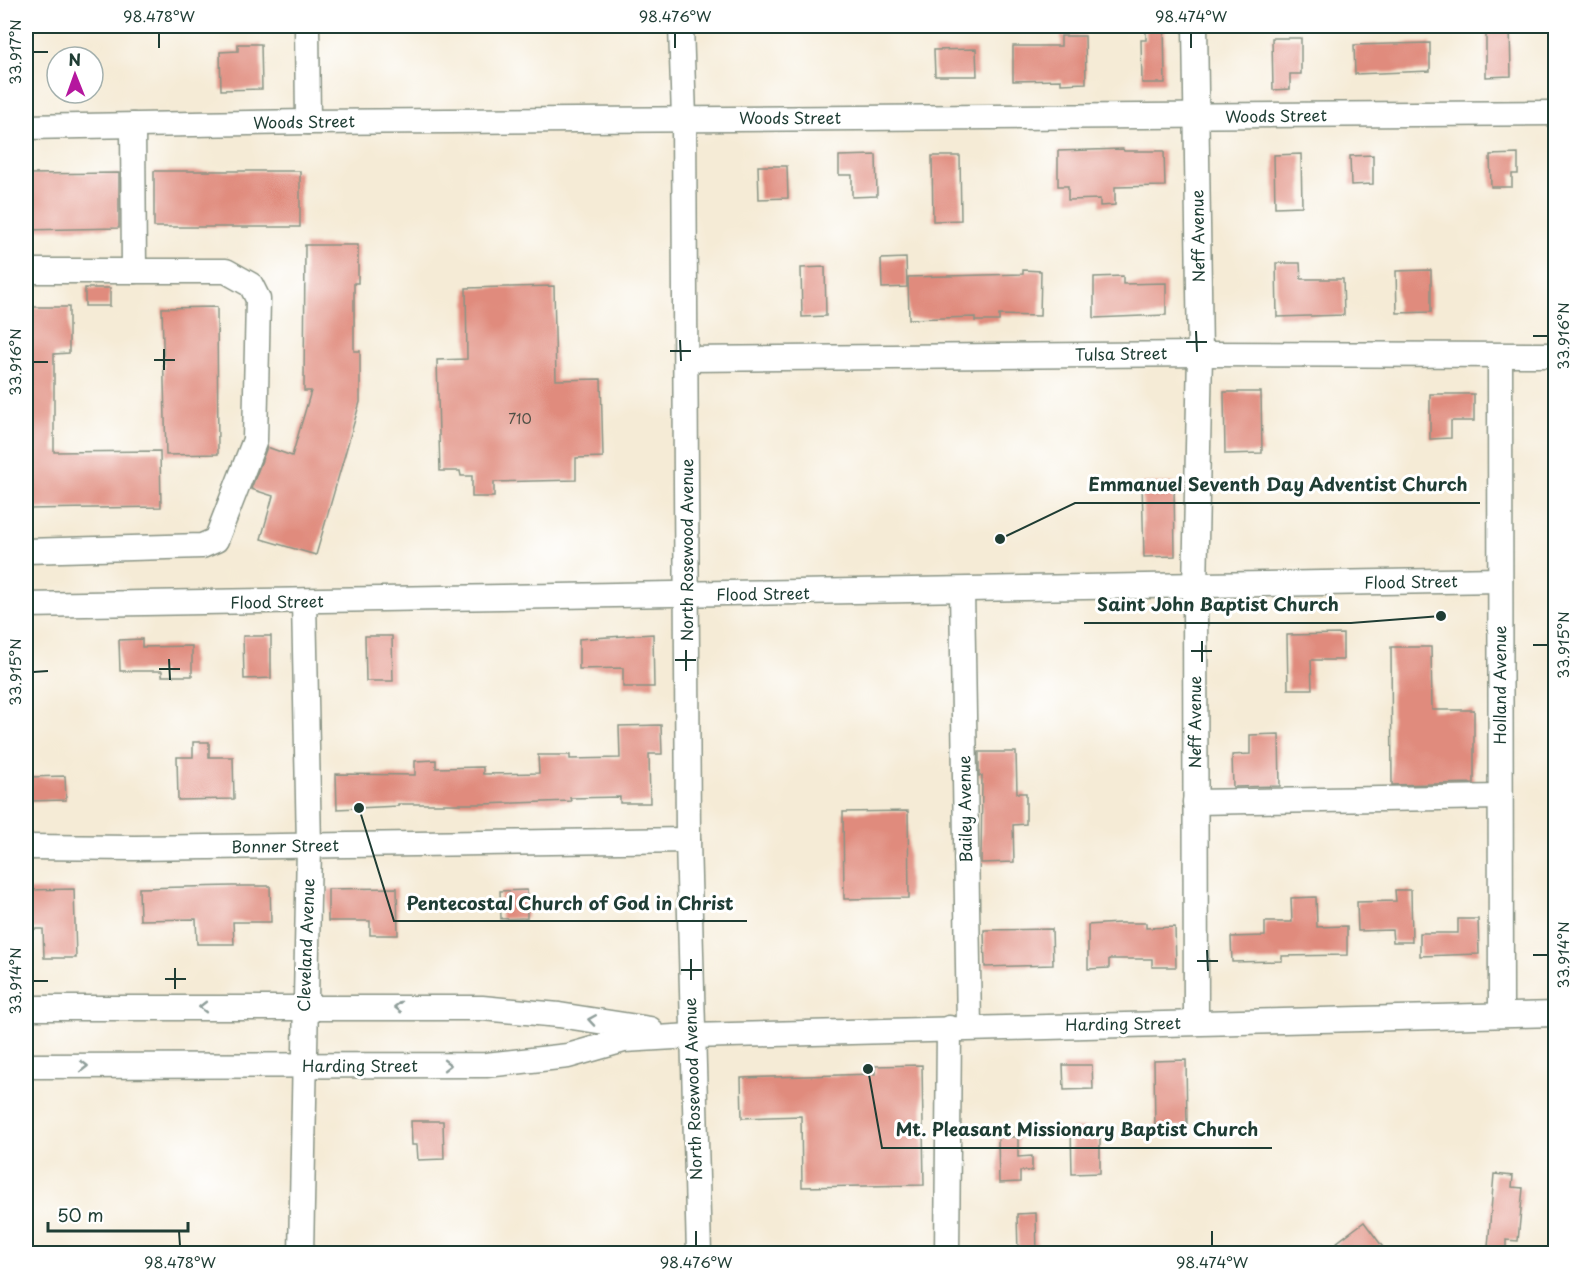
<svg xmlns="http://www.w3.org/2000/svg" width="1581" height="1279" font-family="'Playpen Sans',sans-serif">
<rect width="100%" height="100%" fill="#fff"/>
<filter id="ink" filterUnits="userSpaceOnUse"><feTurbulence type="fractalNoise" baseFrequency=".0167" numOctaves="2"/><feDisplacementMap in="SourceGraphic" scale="12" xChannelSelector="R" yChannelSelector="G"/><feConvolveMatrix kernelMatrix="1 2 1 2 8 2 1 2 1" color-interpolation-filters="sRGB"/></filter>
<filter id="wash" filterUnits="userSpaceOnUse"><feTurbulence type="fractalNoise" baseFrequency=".008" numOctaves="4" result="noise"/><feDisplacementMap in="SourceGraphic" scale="24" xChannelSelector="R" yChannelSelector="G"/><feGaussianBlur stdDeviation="1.35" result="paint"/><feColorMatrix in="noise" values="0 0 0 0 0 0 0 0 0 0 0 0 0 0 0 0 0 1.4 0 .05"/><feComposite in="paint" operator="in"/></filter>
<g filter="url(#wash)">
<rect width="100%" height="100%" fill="#f5ebd6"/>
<g id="blocks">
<g fill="#e08b7d">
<polygon points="1146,26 1164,26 1165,83 1142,83 1141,40 1146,40"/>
<polygon points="1510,26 1511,76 1486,77 1486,27"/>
<polygon points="1061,36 1085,36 1086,83 1061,84 1061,80 1013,81 1013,46 1061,46"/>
<polygon points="1272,38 1301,38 1301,74 1290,74 1290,89 1273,90"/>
<polygon points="1430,43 1430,71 1355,74 1354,45"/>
<polygon points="238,44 261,44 262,89 221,90 220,52 238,51"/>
<polygon points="976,49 977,76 935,76 934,50"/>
<polygon points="1123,149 1124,151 1164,151 1165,186 1115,187 1115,205 1100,206 1100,199 1068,200 1068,186 1058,186 1058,151"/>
<polygon points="1301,154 1302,206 1275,207 1274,155"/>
<polygon points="1518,154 1518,174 1512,174 1512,187 1491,187 1490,155"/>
<polygon points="876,155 877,196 852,197 852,175 839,175 839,156"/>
<polygon points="1373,155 1373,184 1351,185 1350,156"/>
<polygon points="932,156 960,156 961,220 933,221"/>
<polygon points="758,166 787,166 788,198 759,199"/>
<rect x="154" y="171" width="146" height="56"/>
<polygon points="119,173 119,228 26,230 26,174"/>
<polygon points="305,245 358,245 358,283 354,283 354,351 360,351 360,402 316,555 261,539 273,496 251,489 267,447 292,456 311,391 304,391"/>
<polygon points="906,258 907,287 882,288 881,259"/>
<polygon points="1276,263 1300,263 1301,279 1343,279 1344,315 1277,317"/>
<polygon points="825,267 826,316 802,317 801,268"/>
<polygon points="1023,270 1041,271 1040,316 999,315 999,321 975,321 975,317 909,319 908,277 1023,274"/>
<polygon points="1431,270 1431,312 1397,313 1396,271"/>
<polygon points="1123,276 1123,284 1166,283 1166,315 1094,318 1094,277"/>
<polygon points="554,286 556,380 601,379 603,457 576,458 576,480 494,482 494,497 472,497 472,476 461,476 460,471 440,471 437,360 467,359 466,288"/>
<rect x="85" y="288" width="25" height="18"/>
<polygon points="26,307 69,307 69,353 54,354 54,452 160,451 161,507 26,509"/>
<polygon points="217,307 218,454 166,455 162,308"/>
<polygon points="1224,392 1261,392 1262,453 1225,454"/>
<polygon points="1430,394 1474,394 1474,421 1451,421 1451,438 1430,439"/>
<polygon points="1142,483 1174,483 1175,556 1144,557"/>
<polygon points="653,634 654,687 623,687 623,668 579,669 579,639"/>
<polygon points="1343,634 1343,660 1311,660 1312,689 1288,689 1287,635"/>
<polygon points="243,636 271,636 271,678 244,679"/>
<polygon points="365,636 392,636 393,681 366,681"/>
<polygon points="142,639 142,647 192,646 192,676 162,676 162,671 120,671 119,640"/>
<polygon points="1391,647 1431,647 1432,710 1474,710 1474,783 1392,785"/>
<polygon points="661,725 662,754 649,754 650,803 620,803 620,797 570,798 571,801 483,804 398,804 398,806 337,809 336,774 415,775 415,761 436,760 436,768 483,767 483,774 539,773 538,755 570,755 570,759 620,758 619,726"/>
<polygon points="1279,734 1280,786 1233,787 1232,755 1250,754 1250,735"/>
<polygon points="193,742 209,742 209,757 233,757 234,799 178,800 177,757 193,757"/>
<polygon points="979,752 1016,752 1017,793 1026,793 1026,824 1013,825 1014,862 981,863 982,776 979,776"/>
<polygon points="65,776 66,800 28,801 27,777"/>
<polygon points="908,811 909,898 844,899 843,812"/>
<polygon points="233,886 270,886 271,922 233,922 234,944 197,944 196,919 140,920 139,888"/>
<polygon points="397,888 398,935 370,935 370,921 328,921 328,889"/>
<polygon points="74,889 76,958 44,958 43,929 26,929 26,890"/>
<polygon points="527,890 527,918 501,919 500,891"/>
<polygon points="1395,890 1411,890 1412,942 1393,942 1392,930 1358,931 1357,902 1396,901"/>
<polygon points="1316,897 1317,927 1347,926 1347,955 1282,956 1282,961 1232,962 1231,937 1265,936 1265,922 1292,922 1291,898"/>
<polygon points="1458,919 1478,919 1479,954 1420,956 1420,933 1458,933"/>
<polygon points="1119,923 1146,923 1146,928 1175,927 1176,967 1152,967 1152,959 1109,959 1109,968 1088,969 1088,925"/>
<polygon points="1052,929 1053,965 985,967 984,930"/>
<polygon points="1186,1060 1187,1126 1155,1127 1154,1061"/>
<polygon points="922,1065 924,1185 802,1187 801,1116 742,1118 741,1078 875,1074 875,1066"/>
<polygon points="1063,1065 1092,1065 1093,1089 1064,1090"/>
<polygon points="411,1121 443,1121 444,1159 418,1160 417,1145 412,1145"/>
<polygon points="1071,1128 1100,1128 1100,1173 1072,1174"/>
<polygon points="998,1137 1018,1137 1018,1157 1032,1156 1032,1171 1020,1171 1020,1182 999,1183"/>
<polygon points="1494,1174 1513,1176 1512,1187 1523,1188 1518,1241 1506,1240 1506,1249 1488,1247"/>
<polygon points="1036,1213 1037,1254 1018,1254 1017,1214"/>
<polygon points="1364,1222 1388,1254 1345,1254 1336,1243"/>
</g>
</g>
</g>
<g filter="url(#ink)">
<use href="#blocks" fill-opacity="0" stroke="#8a9485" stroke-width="1.5"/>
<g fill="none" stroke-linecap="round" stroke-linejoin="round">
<defs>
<g id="minor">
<polyline points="307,26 308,122"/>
<polyline points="681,26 684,118 688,840 699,1254"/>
<polyline points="1195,26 1200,354 1195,588 1196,1022"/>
<polyline points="133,125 134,271"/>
<polyline points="26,127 308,122 1556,113"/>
<polyline points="26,271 226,271 251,285 258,299 255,440 216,540 202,546 26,551"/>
<polyline points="1500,356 1501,1015"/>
<polyline points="686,359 1200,354 1556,355"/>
<polyline points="962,590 969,1028"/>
<polyline points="26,605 1500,580"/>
<polyline points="1195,802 1500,797"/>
<polyline points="26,847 135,848 688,840"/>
<polyline points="26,1008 482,1008 559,1015 650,1029"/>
<polyline points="26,1066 486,1065 568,1056 624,1040 691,1036 1556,1014"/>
<polyline points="301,1254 309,846 304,601"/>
<polyline points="947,1254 949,1028"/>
</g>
</defs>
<use href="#minor" stroke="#8a9485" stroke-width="27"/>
<use href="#minor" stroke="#fff" stroke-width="24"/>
</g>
<defs><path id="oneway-chevron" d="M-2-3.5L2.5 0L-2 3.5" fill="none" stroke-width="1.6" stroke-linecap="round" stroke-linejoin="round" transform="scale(1.5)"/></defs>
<g stroke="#8f9e9a">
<use href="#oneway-chevron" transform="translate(203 1007) rotate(180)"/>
<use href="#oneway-chevron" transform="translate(398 1007) rotate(-179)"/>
<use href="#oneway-chevron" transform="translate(592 1020) rotate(-171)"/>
<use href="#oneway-chevron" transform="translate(447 1065)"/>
<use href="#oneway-chevron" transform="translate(84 1066)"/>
</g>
</g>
<path fill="none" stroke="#1f3d34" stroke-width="2" d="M159 33V48M675 33V48M1191 33V48M33 52H48M1196 331 1197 352M1533 336H1548M680 340 681 361M1186 342H1207M164 349V370M670 351H691M154 360H175M33 362H48M1202 641V662M1533 645H1548M686 650V671M1191 651H1212M169 659 170 680M675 660H696M159 669H180M33 672 48 671M1207 950 1208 971M1533 955H1548M691 959V980M1197 961H1218M175 968V989M681 970H702M165 979H186M33 981H48M179 1231 180 1246M696 1231V1246M1212 1231V1246"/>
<g text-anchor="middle" stroke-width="6" stroke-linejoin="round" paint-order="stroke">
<g font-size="14" fill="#4f5046">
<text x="520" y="424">710</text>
</g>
<g font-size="16" fill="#1f3d34" stroke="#fff">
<text transform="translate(1276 116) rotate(-1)" y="6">Woods Street</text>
<text x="790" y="124">Woods Street</text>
<text transform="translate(304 122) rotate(-1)" y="6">Woods Street</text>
<text transform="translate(1198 236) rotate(-91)" y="6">Neff Avenue</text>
<text transform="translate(1121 354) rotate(-1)" y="6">Tulsa Street</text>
<text transform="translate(687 550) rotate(-90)" y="6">North Rosewood Avenue</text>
<text transform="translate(1411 582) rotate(-1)" y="6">Flood Street</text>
<text transform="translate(763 594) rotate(-1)" y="6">Flood Street</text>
<text transform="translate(277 602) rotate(-1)" y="6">Flood Street</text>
<text transform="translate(1500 685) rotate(-90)" y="6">Holland Avenue</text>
<text transform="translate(1195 722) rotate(-90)" y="6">Neff Avenue</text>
<text transform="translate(965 809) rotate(-91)" y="6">Bailey Avenue</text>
<text transform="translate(285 846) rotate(-1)" y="6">Bonner Street</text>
<text transform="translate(306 945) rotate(-88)" y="6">Cleveland Avenue</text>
<text transform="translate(1123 1024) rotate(-1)" y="6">Harding Street</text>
<text x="360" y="1072">Harding Street</text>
<text transform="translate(693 1089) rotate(-92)" y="6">North Rosewood Avenue</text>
</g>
</g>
<path fill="none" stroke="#1f3d34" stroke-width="2" d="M1000 539L1075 503H1480M1441 616L1351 623H1084M359 808L394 921H747M868 1069L882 1148H1272"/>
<g fill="#1f3d34" stroke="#fff" stroke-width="2">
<circle cx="1000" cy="539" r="6"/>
<circle cx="1441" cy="616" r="6"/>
<circle cx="359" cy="808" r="6"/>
<circle cx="868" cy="1069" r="6"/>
</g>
<g font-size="18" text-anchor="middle" font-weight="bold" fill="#1f3d34" stroke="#fff" stroke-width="6" stroke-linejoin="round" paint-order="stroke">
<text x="1278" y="491">Emmanuel Seventh Day Adventist Church</text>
<text x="1218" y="611">Saint John Baptist Church</text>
<text x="570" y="910">Pentecostal Church of God in Christ</text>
<text x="1077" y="1136">Mt. Pleasant Missionary Baptist Church</text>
</g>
<rect width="1581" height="1279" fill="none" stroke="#fff" stroke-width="66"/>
<g transform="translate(75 75) rotate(359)"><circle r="28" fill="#ffffff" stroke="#a5b1ae" stroke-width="1.5"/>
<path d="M0-4.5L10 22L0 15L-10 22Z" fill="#b5179e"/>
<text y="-9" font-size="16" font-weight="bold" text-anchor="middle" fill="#1f3d34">N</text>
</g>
<path d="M48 1222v9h140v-9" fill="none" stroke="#1f3d34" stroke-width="3"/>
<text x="57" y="1222" font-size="18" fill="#1f3d34" stroke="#ffffff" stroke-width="4.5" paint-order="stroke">50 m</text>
<rect x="33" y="33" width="1515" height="1213" fill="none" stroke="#1f3d34" stroke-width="2"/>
<g font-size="15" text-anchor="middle" fill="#1f3d34">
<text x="159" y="22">98.478°W</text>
<text x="675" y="22">98.476°W</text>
<text x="1191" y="22">98.474°W</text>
<text transform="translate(16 52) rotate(-90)" y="5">33.917°N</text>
<text transform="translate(1564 336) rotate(-90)" y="5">33.916°N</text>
<text transform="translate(16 362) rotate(-90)" y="5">33.916°N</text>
<text transform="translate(1564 645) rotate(-90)" y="5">33.915°N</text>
<text transform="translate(16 672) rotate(-90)" y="5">33.915°N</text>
<text transform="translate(1564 955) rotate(-90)" y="5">33.914°N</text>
<text transform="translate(16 981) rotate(-90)" y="5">33.914°N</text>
<text x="180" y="1268">98.478°W</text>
<text x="696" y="1268">98.476°W</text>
<text x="1212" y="1268">98.474°W</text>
</g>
</svg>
